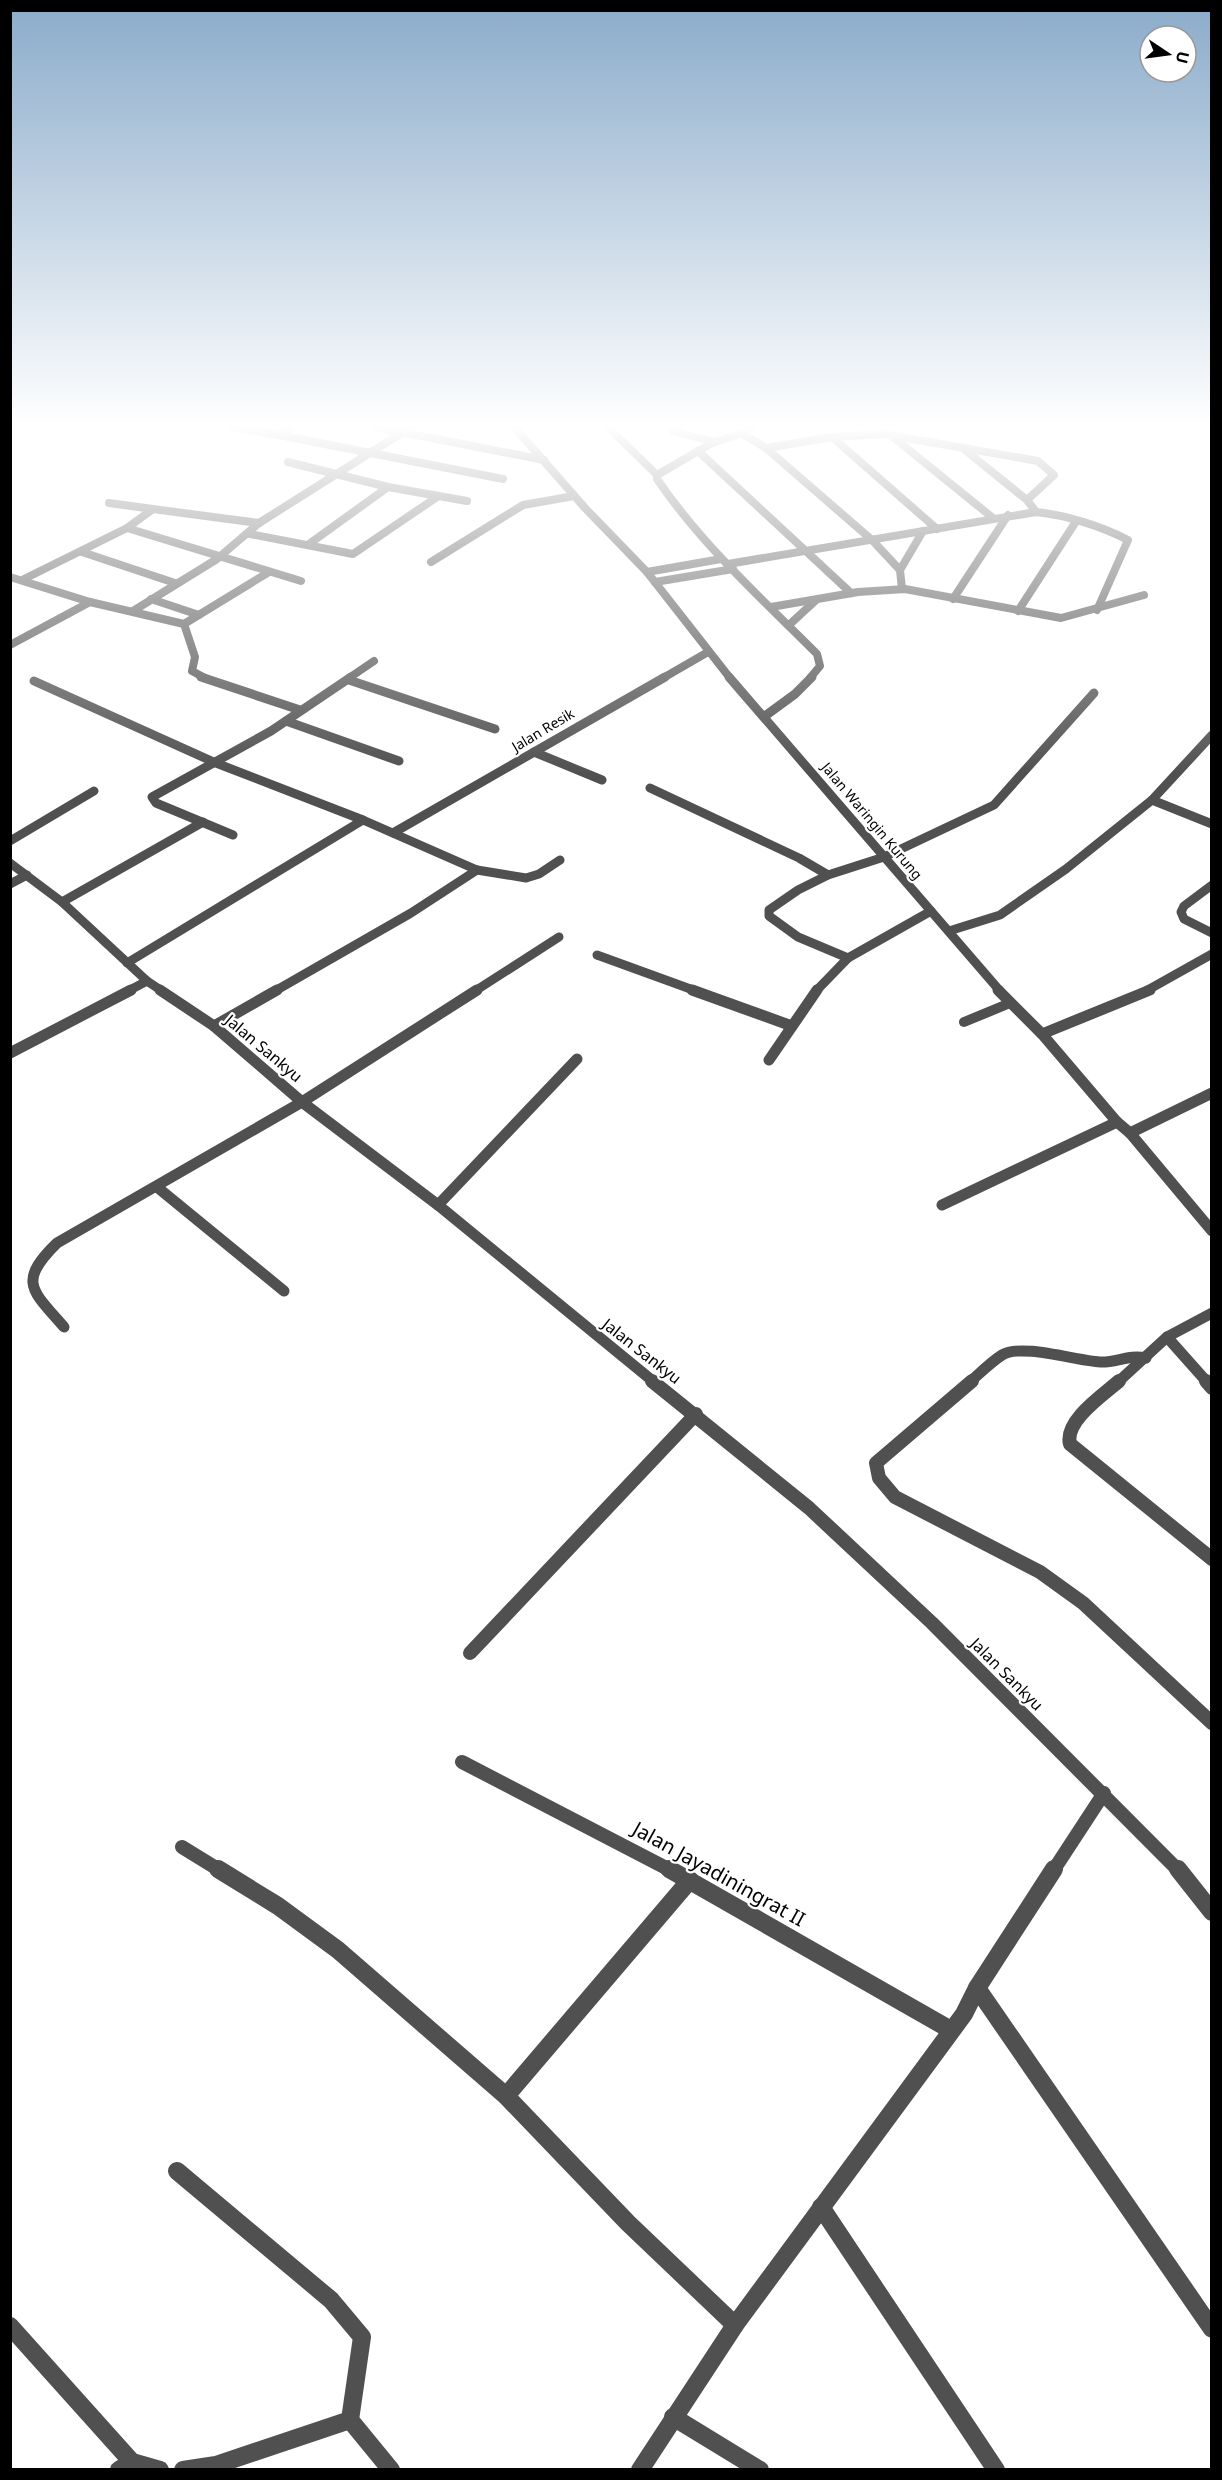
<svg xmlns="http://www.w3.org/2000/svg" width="1222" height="2480" font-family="'Noto Sans',sans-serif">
<rect width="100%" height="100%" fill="#fff"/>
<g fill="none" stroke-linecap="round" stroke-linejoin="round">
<polyline stroke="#505050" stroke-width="10" points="964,1022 1010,1003"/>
<g stroke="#505050" stroke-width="8">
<polyline points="232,427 279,435"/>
<polyline points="293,427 279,435 503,479"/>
<polyline points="376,427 544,460"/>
<polyline points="608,427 657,475"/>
<polyline points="677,427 673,431 715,442"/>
<path d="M751 427 737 435 712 443 657 475V479C702 545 761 598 817 654L820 666 810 678"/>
<polyline points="743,434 766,448 872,540 900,570 902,589"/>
<polyline points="832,437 937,529"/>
<polyline points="893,437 993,518"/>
<polyline points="766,448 832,437 884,434 1038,461 1054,475 1027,500 1036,512"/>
<polyline points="965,450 1027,500"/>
<polyline points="698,451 851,593"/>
<polyline points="288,462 388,487 467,501"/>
<polyline points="109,503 153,509"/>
<polyline points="127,528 301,581"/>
<polyline points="250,534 353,554 437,497"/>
<polyline points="309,544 388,487"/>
<polyline points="82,552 175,583"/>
<polyline points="431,562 523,505 574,496"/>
<path d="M728 564 1036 512C1066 515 1101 526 1128 540L1097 610"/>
<polyline points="900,570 923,531"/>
<polyline points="647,572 721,559"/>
<polyline points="10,577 90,602 184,624 269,572"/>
<polyline points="24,579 127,528 153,509 259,523"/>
<polyline points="655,582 733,569"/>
<polyline points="151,599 199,615"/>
<polyline points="953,599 1008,515"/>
<polyline points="771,607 858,592 905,589 1061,618 1144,595"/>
<polyline points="133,611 217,559 259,523 411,427"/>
<polyline points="1018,611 1075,523"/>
<polyline points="184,624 195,657 192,671 205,678"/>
<polyline points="789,625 816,600"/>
<polyline points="10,645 90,602"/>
<polyline points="349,678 374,661"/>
<polyline points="663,678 708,652"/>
</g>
<g stroke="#505050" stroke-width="9">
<polyline points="201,677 300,710"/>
<polyline points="349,680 495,729"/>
<polyline points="34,681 216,763 363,820 477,870 526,878 539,874 560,860"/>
<polyline points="765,716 795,694 812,677"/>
<polyline points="286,721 399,761"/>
<polyline points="534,752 602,780"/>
<polyline points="650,788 799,858 828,875"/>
<polyline points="1152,800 1212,735"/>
<polyline points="393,833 665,677"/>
<polyline points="233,835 156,803 152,797 271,731 351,677"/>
<polyline points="10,841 94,791"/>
<polyline points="10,863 62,902 147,981 162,991"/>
<polyline points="10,884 27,875"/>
<polyline points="1212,885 1184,906 1181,912 1184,919 1212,933"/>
<polyline points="62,902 203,822"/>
<polyline points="949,931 1000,915 1066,869 1152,800 1212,824"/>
<polyline points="597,955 696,991"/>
<polyline points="848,958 798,937 769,916 769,910 798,890 828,875 884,857 994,805 1094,693"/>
<polyline points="127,963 363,820"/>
<polyline points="128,991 147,981"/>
<polyline points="275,991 411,913 477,870"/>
<polyline points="475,991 559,937"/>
<polyline points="816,991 848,958 931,911"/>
<polyline points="1146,991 1212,954"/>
</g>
<g stroke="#505050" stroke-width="11">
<polyline points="160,990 214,1026 302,1102 438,1205 654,1382"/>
<polyline points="692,990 792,1026"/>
<polyline points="214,1026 277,990"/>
<polyline points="1042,1034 1150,990"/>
<polyline points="10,1053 131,990"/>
<polyline points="769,1060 817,990"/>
<polyline points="1130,1133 1212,1093"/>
<polyline points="157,1187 284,1291"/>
<polyline points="438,1205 577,1059"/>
<polyline points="942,1205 1117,1122"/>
<path d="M64 1327C32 1290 17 1282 57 1243L302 1102 477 990"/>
<polyline points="1167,1337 1207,1382"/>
<path d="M970 1382C980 1373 991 1362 1002 1355 1021 1343 1077 1361 1100 1362 1116 1363 1129 1354 1146 1358"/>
<polyline points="1118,1382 1167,1337 1212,1313"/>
</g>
<g stroke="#505050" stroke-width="14">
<polyline points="652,1381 809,1508 932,1623 1179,1871"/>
<polyline points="972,1381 876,1463 879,1478 895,1497 1040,1572 1083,1603 1212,1723"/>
<path d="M1119 1381C1103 1395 1064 1421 1070 1444L1212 1559"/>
<polyline points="1206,1381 1212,1388"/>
<polyline points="470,1653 696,1414"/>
<polyline points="462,1762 672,1871"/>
<polyline points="182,1847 221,1871"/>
<polyline points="1053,1871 1104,1793"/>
</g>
<g stroke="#505050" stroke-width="18">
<polyline points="218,1869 278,1906 338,1950 506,2096 628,2223 735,2325"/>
<polyline points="669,1869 951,2030"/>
<polyline points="1178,1869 1212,1912"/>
<polyline points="977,1988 1212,2329"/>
<polyline points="506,2096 690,1880"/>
<polyline points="177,2171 331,2300 362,2337 350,2420 391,2470"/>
<polyline points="821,2207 996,2470"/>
<polyline points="10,2326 132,2462 160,2470"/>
<polyline points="673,2417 760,2470"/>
<polyline points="119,2470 132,2462"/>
<polyline points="183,2470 216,2465 350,2420"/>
<polyline points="640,2470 735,2325 964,2014 977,1988 1054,1869"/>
</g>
<polyline stroke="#505050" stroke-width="8" points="514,427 585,508 647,572 730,678"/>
<polyline stroke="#505050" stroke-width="9" points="729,677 1000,991"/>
<polyline stroke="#505050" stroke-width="11" points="998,990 1042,1034 1117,1122 1130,1133 1212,1231"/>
</g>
<linearGradient id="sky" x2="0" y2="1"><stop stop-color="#8aabca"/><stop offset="0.55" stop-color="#fff"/><stop offset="1" stop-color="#fff" stop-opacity="0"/></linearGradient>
<rect width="1222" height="774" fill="url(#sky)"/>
<g text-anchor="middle" stroke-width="4.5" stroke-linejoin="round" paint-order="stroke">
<g font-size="14" fill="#000" stroke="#fff">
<text transform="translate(543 730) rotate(-31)" y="5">Jalan Resik</text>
<text transform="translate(872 821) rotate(50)" y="5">Jalan Waringin Kurung</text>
</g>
<g font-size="16" fill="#000" stroke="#fff">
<text transform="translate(264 1048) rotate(40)" y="6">Jalan Sankyu</text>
<text transform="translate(642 1351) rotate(38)" y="6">Jalan Sankyu</text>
<text transform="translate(1007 1674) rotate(45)" y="6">Jalan Sankyu</text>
</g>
<g font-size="20" fill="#000" stroke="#fff">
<text transform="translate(719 1874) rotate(29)" y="7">Jalan Jayadiningrat II</text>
</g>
</g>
<rect width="1222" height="2480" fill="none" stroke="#000000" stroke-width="24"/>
<g transform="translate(1168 54) rotate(103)"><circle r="28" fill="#ffffff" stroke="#999999" stroke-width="1.5"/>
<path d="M0-4.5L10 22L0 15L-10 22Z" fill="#000000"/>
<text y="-9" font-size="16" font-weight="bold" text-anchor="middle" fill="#000000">U</text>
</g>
</svg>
